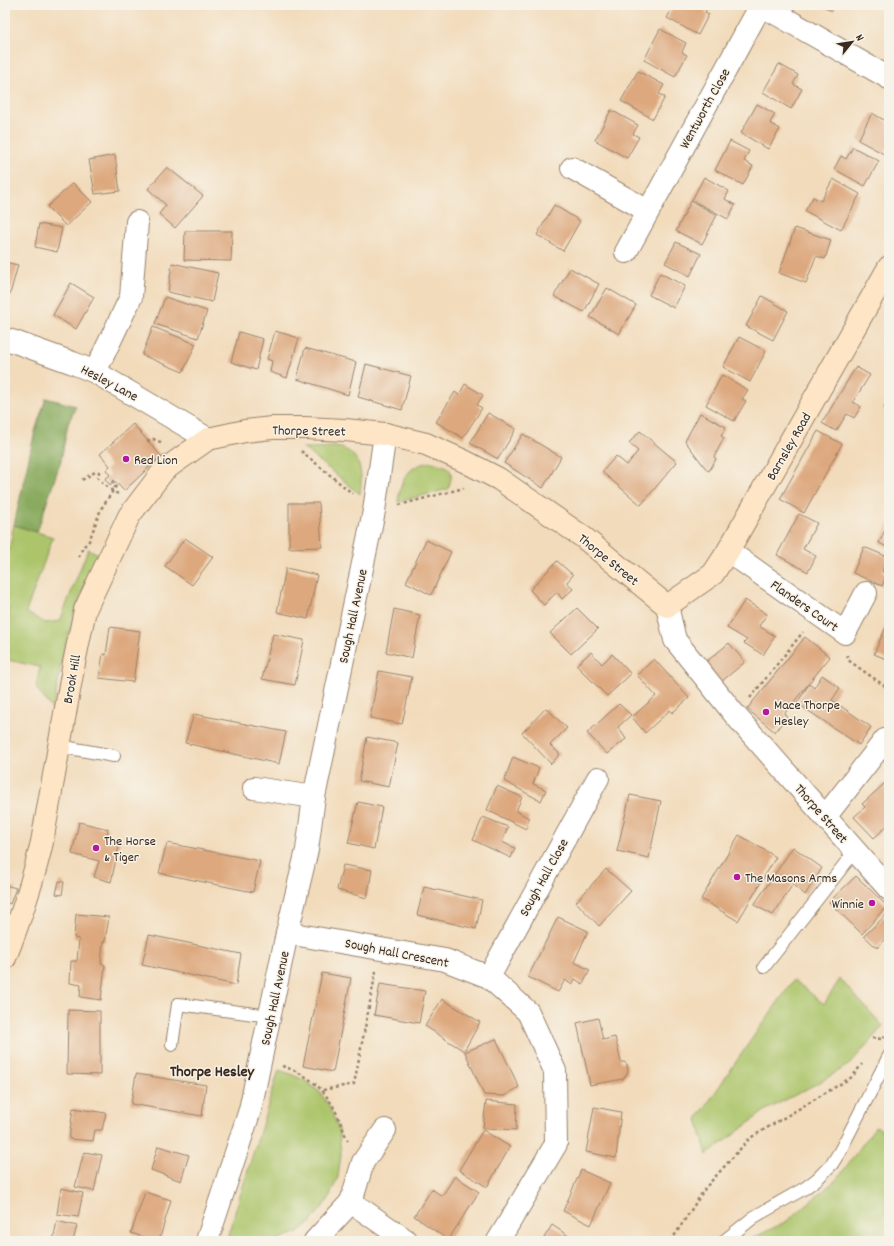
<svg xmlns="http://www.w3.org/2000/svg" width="894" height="1246" font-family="Dekko,sans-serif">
<rect width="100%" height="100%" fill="#f7f3e8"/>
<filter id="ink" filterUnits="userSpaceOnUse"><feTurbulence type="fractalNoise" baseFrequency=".025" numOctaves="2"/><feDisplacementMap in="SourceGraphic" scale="8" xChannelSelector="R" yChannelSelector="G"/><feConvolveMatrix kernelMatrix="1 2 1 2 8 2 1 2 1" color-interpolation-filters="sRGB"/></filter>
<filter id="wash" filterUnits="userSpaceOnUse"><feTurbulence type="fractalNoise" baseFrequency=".012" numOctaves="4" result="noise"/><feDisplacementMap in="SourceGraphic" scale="16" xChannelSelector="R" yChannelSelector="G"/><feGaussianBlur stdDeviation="0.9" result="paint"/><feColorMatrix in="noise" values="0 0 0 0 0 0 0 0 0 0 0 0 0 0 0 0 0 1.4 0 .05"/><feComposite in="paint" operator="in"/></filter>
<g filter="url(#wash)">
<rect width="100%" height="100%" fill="#f2dbbb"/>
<g fill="#acc56a" stroke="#747844">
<path d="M336 447C361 450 363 474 360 494L303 448Z"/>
<path d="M432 462C451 467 455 469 448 489L398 502C400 481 408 464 432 462Z"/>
<polygon points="14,525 53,537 26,612 45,623 60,621 88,549 99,554 77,605 64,649 53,710 36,688 40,667 8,660 9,608 5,607 5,549 9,550"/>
<polygon points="840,979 883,1026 850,1064 820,1082 766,1110 707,1155 697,1119 755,1034 794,980 824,1004"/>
<polygon points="279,1070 291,1074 304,1080 320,1092 329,1106 339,1130 341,1155 338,1177 328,1200 310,1223 296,1233 274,1241 226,1241"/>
<polygon points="876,1126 889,1135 889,1241 747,1241 787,1221 837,1179"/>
</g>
<polygon fill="#89aa5e" stroke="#626a3e" points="46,398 76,406 68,424 61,460 37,532 14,525 35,431"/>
<g id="blocks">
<g fill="#dda87e">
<polygon points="674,5 709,5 705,12 709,14 698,35 667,18"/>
<polygon points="821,5 835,5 832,11"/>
<polygon points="660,29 686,43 682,52 687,55 675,77 644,60"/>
<polygon points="779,64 798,75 793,84 802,89 791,109 763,92"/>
<polygon points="638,71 664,85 659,94 665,97 653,119 621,101"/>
<polygon points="757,104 775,114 770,123 780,129 768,149 741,133"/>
<polygon points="611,110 638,125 633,134 639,137 627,158 595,140"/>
<polygon points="872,113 889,123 889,145 884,154 858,140"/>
<polygon points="730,141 749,151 744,161 753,166 743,185 715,170"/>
<polygon points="853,147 879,161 865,186 834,169 841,156 846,159"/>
<polygon points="115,155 120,191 95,194 89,160"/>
<polygon points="167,167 203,196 175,228 159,214 166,205 148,189"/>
<polygon points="704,177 729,191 725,199 735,205 728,219 692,200"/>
<polygon points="833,179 860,194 841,230 805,211 813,197 821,201"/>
<polygon points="73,183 92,202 66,226 47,207"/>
<polygon points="691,201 717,215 702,244 676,231"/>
<polygon points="554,205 580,221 563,251 537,235"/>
<polygon points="39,224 62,228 57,252 35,247"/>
<polygon points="795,228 831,240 825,259 816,256 806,283 779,273"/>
<polygon points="185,231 232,231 231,261 184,260"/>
<polygon points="676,242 701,254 690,276 665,263"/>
<polygon points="5,262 18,265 10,294 5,293"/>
<polygon points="172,263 218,273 212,302 168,292"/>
<polygon points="570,268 599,284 584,312 554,296"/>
<polygon points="660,273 685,286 674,308 649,295"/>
<polygon points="71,283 94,297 76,329 53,315"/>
<polygon points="607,288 636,305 619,334 590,317"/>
<polygon points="762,296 788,311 773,340 746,326"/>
<polygon points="165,297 207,311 198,338 155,324"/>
<polygon points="153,327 196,344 183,372 142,355"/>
<polygon points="275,331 299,338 287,378 270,372 272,361 267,359"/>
<polygon points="239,332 263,339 256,370 231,362"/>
<polygon points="739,337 766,351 750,382 723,367"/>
<polygon points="305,348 356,362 348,395 297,379"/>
<polygon points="366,364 411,376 402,410 358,397"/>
<polygon points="856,367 870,375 853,402 861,407 854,418 847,414 836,431 822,423"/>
<polygon points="722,375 748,390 742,399 746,401 734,421 706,405"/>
<polygon points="465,384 483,395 477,405 482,408 463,438 436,422 455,392 459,395"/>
<polygon points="889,405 889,423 884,406"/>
<polygon points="488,413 516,429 498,459 470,443"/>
<polygon points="700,413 726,427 721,436 724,438 714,457 716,459 709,471 707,470 685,441"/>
<polygon points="133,424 161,456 124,491 114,480 110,485 105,479 110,475 106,470 110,466 100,454"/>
<polygon points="640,431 677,462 641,505 602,472 616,456 627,465 638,451 629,443"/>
<polygon points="818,431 842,444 804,513 780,499"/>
<polygon points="523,434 561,457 543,488 504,463"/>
<polygon points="289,503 319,503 322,547 289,548"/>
<polygon points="799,514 817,523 803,549 816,556 808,572 777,555"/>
<polygon points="889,522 889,548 879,543"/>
<polygon points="185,538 213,557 192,585 165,566"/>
<polygon points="426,540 451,552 431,595 406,582"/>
<polygon points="864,547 888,557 887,560 889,561 888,569 884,567 882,572 887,574 882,586 853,573"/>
<polygon points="557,561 573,575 567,582 573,589 562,599 557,592 544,605 530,590"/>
<polygon points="286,568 317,575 308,619 277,612"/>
<polygon points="745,600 767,614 759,626 775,636 763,655 744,643 747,640 727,628"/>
<polygon points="577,608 598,629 571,654 550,633"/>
<polygon points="394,609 420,615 412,658 386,652"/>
<polygon points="887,624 889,625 889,660 874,654"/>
<polygon points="110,627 140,631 133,682 99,678 103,654 106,655"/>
<polygon points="273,634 304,640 295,685 262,679"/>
<polygon points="805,637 830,657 784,714 787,716 775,732 747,709"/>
<polygon points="729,643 745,662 716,686 700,667"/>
<polygon points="591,652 602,664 612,654 631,674 607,696 576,665"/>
<polygon points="654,659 689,698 672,713 670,710 645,733 632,717 656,696 637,675"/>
<polygon points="379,671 412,677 402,724 370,718"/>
<polygon points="822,675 840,688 832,700 871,727 859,745 797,703 809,684 814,688"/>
<polygon points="619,704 631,715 618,727 626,739 607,754 587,733"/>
<polygon points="546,708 567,728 550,745 560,754 551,764 522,733"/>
<polygon points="194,714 286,732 279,764 185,743"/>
<polygon points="367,737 398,743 389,787 359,781"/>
<polygon points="513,757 539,768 533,784 546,790 541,801 504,781"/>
<polygon points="885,783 889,787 889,824 874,838 854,817 865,807 862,804"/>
<polygon points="497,786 522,797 516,811 529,818 526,829 487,810"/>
<polygon points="630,795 661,801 649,858 617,851"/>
<polygon points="358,802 382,807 374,849 348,843"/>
<polygon points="483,817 508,827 502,842 515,848 511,858 473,840"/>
<polygon points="79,822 108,829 106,839 120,842 111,882 94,877 99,861 72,854"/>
<polygon points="739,835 776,857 738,921 701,899"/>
<polygon points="167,843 260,861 253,892 159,873"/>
<polygon points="793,847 822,868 805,895 793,884 773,915 754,905"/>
<polygon points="343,865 372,870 367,898 337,890"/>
<polygon points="606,869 631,891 599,926 576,902"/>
<polygon points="856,876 887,906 862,934 829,902"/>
<polygon points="59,881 64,882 62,895 56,894"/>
<polygon points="5,885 16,888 10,904 5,902"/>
<polygon points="424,887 482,900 476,929 417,915"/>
<polygon points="889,912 889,943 885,939 877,948 864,936"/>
<polygon points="76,914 109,917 105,941 103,942 101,963 105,965 101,1000 80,997 81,985 70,983 71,961 77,961 79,939 74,938"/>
<polygon points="558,917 588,931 574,962 590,970 583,984 575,979 572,985 565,980 558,992 528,977"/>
<polygon points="149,935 241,954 236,985 142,965"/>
<polygon points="322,973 351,978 333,1072 303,1066"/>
<polygon points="380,984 425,991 419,1023 374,1015"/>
<polygon points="442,999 480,1022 464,1051 425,1026"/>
<polygon points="68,1010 100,1011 100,1075 67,1074"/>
<polygon points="598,1018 603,1040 615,1037 621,1062 624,1062 627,1064 628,1072 623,1079 590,1085 577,1023"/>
<polygon points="496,1039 519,1087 504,1096 484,1095 465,1052"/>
<polygon points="136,1074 206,1085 202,1116 131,1104"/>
<polygon points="486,1101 517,1104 516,1130 483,1128"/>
<polygon points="594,1107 621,1112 616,1158 586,1152"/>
<polygon points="73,1108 106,1113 102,1130 95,1130 93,1141 69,1139"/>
<polygon points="483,1130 510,1147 487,1187 459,1170"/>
<polygon points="158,1146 189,1155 181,1181 151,1170"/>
<polygon points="84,1152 102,1155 94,1191 75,1187"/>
<polygon points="581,1170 610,1183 591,1225 563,1211"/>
<polygon points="455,1176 479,1192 448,1240 414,1216 432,1189 442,1196"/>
<polygon points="61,1188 83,1193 78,1217 57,1214"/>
<polygon points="145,1192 171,1200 159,1241 155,1241 131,1233"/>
<polygon points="57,1221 77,1226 73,1241 53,1241"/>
<polygon points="552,1225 576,1241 542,1241"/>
</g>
</g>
</g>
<g filter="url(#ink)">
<use href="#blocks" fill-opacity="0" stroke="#96826c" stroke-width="1"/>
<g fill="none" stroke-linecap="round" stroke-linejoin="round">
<defs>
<g id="service">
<polyline points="59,746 114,756"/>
<polyline points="764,967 855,851"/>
<polyline points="172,1045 178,1004 270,1016"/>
<polyline points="724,1241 754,1217 805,1188 817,1179 832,1164 840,1151 889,1056"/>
</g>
<g id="minor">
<polyline points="761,5 889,78"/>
<polyline points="572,168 648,211"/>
<polyline points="626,252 761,5"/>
<polyline points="95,372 131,297 137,222"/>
<polyline points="728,551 845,633 866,593"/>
<polyline points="254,788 314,797"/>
<polyline points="825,817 885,740 889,744"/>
<polyline points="287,933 445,960 489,977 528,1012 555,1071 556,1144 498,1241"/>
<polyline points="489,977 598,778"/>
<polyline points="385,1130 363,1162 351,1202 407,1241"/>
<polyline points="207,1241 250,1110 287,933 307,850 314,797 374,511 385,434"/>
<polyline points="315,1241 351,1202"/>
</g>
<g id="tertiary">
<polyline points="5,339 15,342 73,363 95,372 208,439"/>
<polyline points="667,606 675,640 735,715 889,889"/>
</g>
<path id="secondary" d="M5 958C20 920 33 881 42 842L74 663 85 610 129 516 164 470 208 439 245 431 272 428H306L345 430 385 434 426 444 464 461 499 479 583 537 667 606 713 574 728 551 889 267"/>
</defs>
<use href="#service" stroke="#96826c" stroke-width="14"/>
<use href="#minor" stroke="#96826c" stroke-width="24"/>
<use href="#tertiary" stroke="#96826c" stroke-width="24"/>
<use href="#secondary" stroke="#96826c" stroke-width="24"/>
<g stroke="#96826c" stroke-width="2.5" stroke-dasharray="3 3" stroke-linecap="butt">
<polyline points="147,441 153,439 163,443"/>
<polyline points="301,451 353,494"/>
<path d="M82 480 95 472H99L98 478C104 484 110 490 118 494"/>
<polyline points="399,505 464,488"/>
<polyline points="79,557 83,547 89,541 101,509 116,486 113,482"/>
<polyline points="847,655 848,660 889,689"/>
<polyline points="750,698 803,632"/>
<polyline points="888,717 889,703"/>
<polyline points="872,1038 882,1039"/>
<polyline points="883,1038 889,1031"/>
<path d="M282 1066C307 1074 323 1087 335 1110 340 1120 343 1131 348 1141"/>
<polyline points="323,1090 354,1084 376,971"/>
<polyline points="671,1241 706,1187 750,1138 852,1077 862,1064"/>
</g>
<use href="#service" stroke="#fff" stroke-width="12"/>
<use href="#minor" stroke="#fff" stroke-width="22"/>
<use href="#tertiary" stroke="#fff" stroke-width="22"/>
<use href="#secondary" stroke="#fde5c5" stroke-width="22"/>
</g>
</g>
<g fill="#b5179e" stroke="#f7f3e8" stroke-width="1.5">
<circle cx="126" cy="459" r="4"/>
<circle cx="766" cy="712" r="4"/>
<circle cx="96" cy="848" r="4"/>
<circle cx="737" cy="877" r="4"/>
<circle cx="872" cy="903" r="4"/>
</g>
<g text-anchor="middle" stroke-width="3" stroke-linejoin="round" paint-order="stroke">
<g font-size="14" fill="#3b2a1e" stroke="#f7f3e8">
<text transform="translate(704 108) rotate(-61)" y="5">Wentworth Close</text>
<text transform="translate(110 382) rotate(28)" y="5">Hesley Lane</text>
<text transform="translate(309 430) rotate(1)" y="5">Thorpe Street</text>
<text transform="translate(788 446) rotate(-60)" y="5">Barnsley Road</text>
<text transform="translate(609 559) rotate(39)" y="5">Thorpe Street</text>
<text transform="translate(805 605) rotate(35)" y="5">Flanders Court</text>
<text transform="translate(352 616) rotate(-78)" y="5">Sough Hall Avenue</text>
<text transform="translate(71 679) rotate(-80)" y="5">Brook Hill</text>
<text transform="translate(822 813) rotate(49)" y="5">Thorpe Street</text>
<text transform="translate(543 877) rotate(-61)" y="5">Sough Hall Close</text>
<text transform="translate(397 952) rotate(11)" y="5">Sough Hall Crescent</text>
<text transform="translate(274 998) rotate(-78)" y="5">Sough Hall Avenue</text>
</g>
<g font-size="14" fill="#3b2a1e" stroke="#f7f3e8" text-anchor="start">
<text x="134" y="464">Red Lion</text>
<text x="774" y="709">Mace Thorpe<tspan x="774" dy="16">Hesley</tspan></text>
<text x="104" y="845">The Horse<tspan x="104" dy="16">&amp; Tiger</tspan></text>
<text x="745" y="882">The Masons Arms</text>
<text x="864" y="908" text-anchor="end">Winnie</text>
</g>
<g font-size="16" font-weight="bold" fill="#3b2a1e" stroke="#f7f3e8">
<text x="212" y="1076">Thorpe Hesley</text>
</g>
</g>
<rect width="894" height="1246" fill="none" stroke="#f7f3e8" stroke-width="20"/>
<g transform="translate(852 42) rotate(60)" stroke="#f7f3e8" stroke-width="3" paint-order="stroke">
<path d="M0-3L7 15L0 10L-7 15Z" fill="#3b2a1e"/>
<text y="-6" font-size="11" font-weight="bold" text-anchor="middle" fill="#3b2a1e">N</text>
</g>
</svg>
